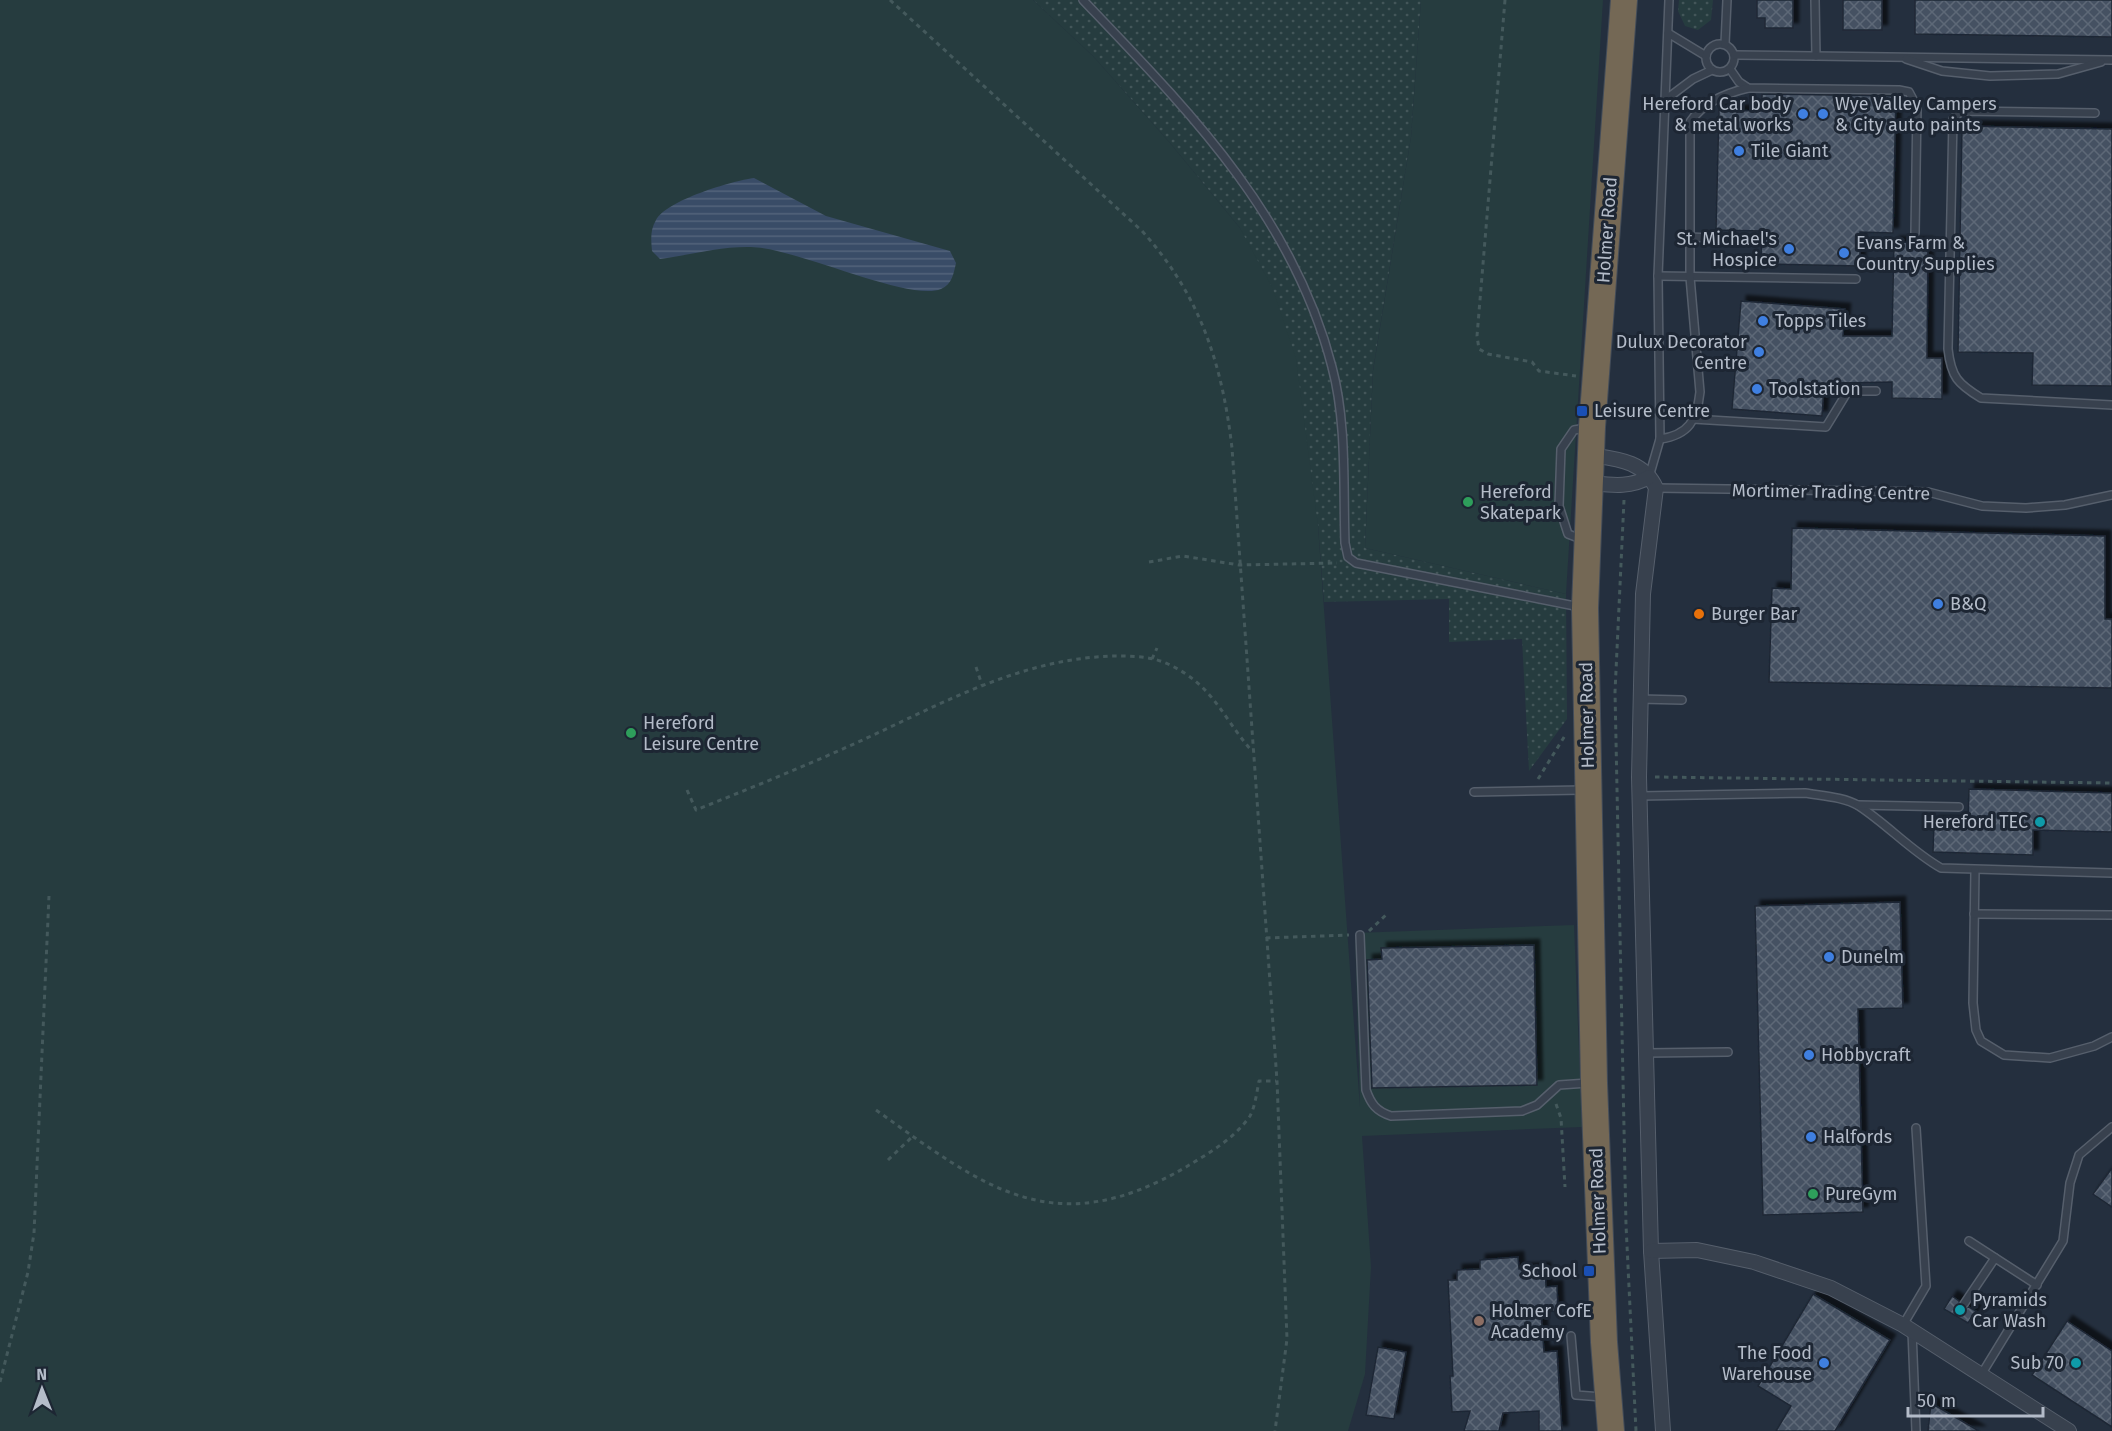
<svg xmlns="http://www.w3.org/2000/svg" width="2112" height="1431" font-family="'Fira Sans',sans-serif">
<defs>
<pattern id="grass-dots" width="8" height="8" patternUnits="userSpaceOnUse" patternTransform="scale(1.5)"><rect width="8" height="8" fill="#263c3f"/><path d="M2 2h.1M6 6h.1" fill="none" stroke="#435659" stroke-width="1.8" stroke-linecap="round"/></pattern>
<pattern id="water-rules" width="6" height="5" patternUnits="userSpaceOnUse" patternTransform="scale(1.5)"><rect width="6" height="5" fill="#394c67"/><path d="M0 2.5h6" fill="none" stroke="#53647b"/></pattern>
<pattern id="building-cross-hatch" width="8" height="8" patternUnits="userSpaceOnUse" patternTransform="scale(1.5)"><rect width="8" height="8" fill="#455162"/><path d="M0 0l8 8M0 8l8-8" fill="none" stroke="#5d6877"/></pattern>
<filter id="shadow"><feDropShadow dx="5.5" dy="-5.5" stdDeviation="1.5" flood-color="#0009"/></filter>
</defs>
<rect width="100%" height="100%" fill="#242f3e"/>
<g fill="url(#grass-dots)">
<polygon points="1033,0 1421,0 1411,137 1373,370 1365,548 1566,594 1567,719 1529,771 1522,639 1449,642 1449,599 1324,602 1318,526 1240,228 1170,143 1093,56"/>
<polygon points="1679,0 1713,0 1711,20 1698,30 1685,26 1678,11"/>
</g>
<g fill="#263c3f">
<polygon points="0,0 1033,0 1093,56 1170,143 1240,228 1272,287 1296,359 1318,526 1360,1108 1355,933 1574,925 1582,1127 1362,1136 1371,1267 1365,1374 1348,1431 0,1431"/>
<polygon points="1421,0 1603,0 1566,594 1365,548 1373,371 1411,137"/>
</g>
<path fill="url(#water-rules)" d="M754 178 826 216 950 251 956 263C954 272 952 285 941 289 908 302 797 248 751 247 722 246 689 255 660 259L652 251C651 240 650 230 656 220 667 200 732 181 754 178Z"/>
<g fill="url(#building-cross-hatch)" stroke="#1f2835" stroke-width="1.5" filter="url(#shadow)">
<polygon points="1757,0 1793,0 1793,28 1765,28 1765,18 1757,18"/>
<rect x="1843" y="0" width="39" height="30"/>
<polygon points="1915,0 2112,0 2112,37 1915,34"/>
<polygon points="1762,94 1896,96 1893,233 1860,232 1860,266 1761,264 1762,231 1716,230 1719,110 1762,111"/>
<polygon points="1962,126 2112,129 2112,386 2032,385 2033,353 1958,352"/>
<polygon points="1894,242 1928,243 1927,358 1942,358 1942,399 1892,398 1892,382 1839,383 1839,388 1824,387 1822,416 1732,409 1741,301 1845,309 1843,336 1892,336"/>
<polygon points="1792,528 2105,536 2105,619 2112,619 2112,688 1769,682 1772,588 1791,589"/>
<polygon points="1969,789 2112,793 2112,832 2033,830 2033,855 1933,852 1934,822 1968,822"/>
<polygon points="1900,902 1903,1008 1858,1009 1863,1212 1763,1215 1755,906"/>
<polygon points="1534,945 1537,1085 1372,1088 1367,960 1382,959 1381,948"/>
<polygon points="2112,1168 2112,1207 2093,1194"/>
<polygon points="1518,1257 1519,1269 1545,1268 1546,1287 1557,1286 1558,1311 1541,1312 1544,1352 1557,1351 1562,1431 1539,1431 1539,1411 1503,1413 1499,1431 1464,1431 1470,1411 1452,1412 1450,1376 1453,1376 1448,1280 1457,1280 1457,1270 1480,1269 1480,1260"/>
<polygon points="1813,1294 1890,1340 1835,1431 1776,1431 1791,1406 1758,1386"/>
<polygon points="1952,1296 1959,1301 1961,1309 1969,1307 1976,1311 1968,1323 1944,1309"/>
<polygon points="2067,1321 2112,1351 2112,1427 2032,1375"/>
<polygon points="1378,1347 1406,1352 1394,1419 1366,1415"/>
<polygon points="1931,1403 1979,1431 1928,1431"/>
</g>
<g fill="none" stroke-linecap="round" stroke-linejoin="round">
<defs>
<g id="lane">
<path d="M1083 0C1188 110 1293 215 1332 367 1347 423 1343 486 1345 543L1348 557 1356 563 1580 607"/>
<polyline points="1815,0 1816,56"/>
<polyline points="1668,33 1706,56"/>
<circle cx="1720" cy="58" r="14"/>
<polyline points="1725,44 1727,0"/>
<polyline points="1735,55 2112,60"/>
<polyline points="1906,59 1942,71 1990,76 2058,74 2101,62"/>
<polyline points="1730,69 1739,82 1748,88 1899,90 1909,92 1917,107 1915,233"/>
<polyline points="1665,100 1693,79 1712,70"/>
<path d="M2095 113 1961 111 1953 119 1948 349C1951 377 1958 384 1981 398L2112 405"/>
<polyline points="1689,237 1757,240"/>
<polyline points="1658,276 1856,279"/>
<polyline points="1693,419 1826,427 1848,391 1876,391"/>
<path d="M1660 439C1689 435 1697 420 1700 392L1690 277V122C1703 103 1726 93 1748 88"/>
<polyline points="1649,477 1660,439 1658,276 1669,0"/>
<polyline points="1656,488 1928,492 1982,506 2026,508 2065,505 2112,495"/>
<polyline points="1581,539 1568,534 1559,506 1561,449 1574,430 1586,428"/>
<polyline points="1639,699 1682,700"/>
<polyline points="1474,792 1583,790"/>
<path d="M1640 796 1805 793C1823 796 1844 797 1859 806 1888 825 1911 851 1941 868L2112 873"/>
<polyline points="1858,805 1959,807"/>
<polyline points="1975,870 1973,1003 1976,1030 1981,1041 2004,1055 2050,1058 2094,1046 2112,1037"/>
<polyline points="1974,914 2112,915"/>
<path d="M1360 935 1366 1090C1371 1104 1376 1111 1391 1116L1522 1111 1537 1105 1559 1085 1588 1083"/>
<polyline points="1646,1053 1728,1052"/>
<polyline points="1969,1241 2037,1285"/>
<polyline points="1964,1304 1995,1258"/>
<polyline points="1903,1325 1926,1286 1916,1128"/>
<polyline points="1912,1331 1916,1431"/>
<polyline points="1571,1336 1576,1395 1602,1397"/>
<polyline points="1981,1375 2063,1241 2070,1183 2079,1155 2112,1127"/>
</g>
<g id="street">
<path d="M1591 455C1617 459 1644 461 1656 488L1643 594 1639 777 1651 1251 1663 1431"/>
<path d="M1589 483C1611 485 1630 488 1649 477"/>
<polyline points="1651,1251 1697,1250 1754,1262 1831,1288 1903,1325 2069,1431"/>
</g>
<polyline id="highway" points="1611,1431 1604,1342 1594,1083 1585,608 1592,427 1624,0"/>
</defs>
<use href="#lane" stroke="#565f6c" stroke-width="10"/>
<use href="#street" stroke="#565f6c" stroke-width="16"/>
<use href="#highway" stroke="#434c59" stroke-width="28"/>
<g stroke="#44595c" stroke-width="3" stroke-dasharray="4.5 4.5" stroke-linecap="butt">
<path d="M890 0 1142 231C1200 295 1222 363 1232 448L1277 1081 1287 1339 1275 1431"/>
<polyline points="1505,0 1477,336 1479,349 1488,354 1532,362 1539,371 1576,376"/>
<polyline points="1624,500 1615,692 1626,1225 1636,1431"/>
<polyline points="1149,562 1183,556 1239,565 1337,563"/>
<polyline points="1152,659 1157,648"/>
<polyline points="976,667 982,685"/>
<polyline points="1655,777 2112,783"/>
<polyline points="1538,779 1566,734"/>
<path d="M687 790 696 810C743 791 791 772 838 751 928 712 1014 658 1115 656 1132 656 1151 656 1168 664 1213 685 1221 715 1251 750"/>
<polyline points="1369,931 1388,913"/>
<polyline points="1266,938 1349,935"/>
<polyline points="1556,1104 1561,1118 1565,1187"/>
<path d="M876 1110C985 1188 1054 1244 1186 1167 1209 1153 1234 1139 1250 1116 1255 1107 1257 1091 1259 1081H1276"/>
<polyline points="888,1160 913,1136"/>
<polyline points="0,1382 28,1272 34,1233 49,896"/>
</g>
<use href="#lane" stroke="#38414e" stroke-width="7"/>
<use href="#street" stroke="#38414e" stroke-width="14"/>
<use href="#highway" stroke="#746855" stroke-width="26"/>
</g>
<g fill="#3f7fe0" stroke="#1d2633" stroke-width="2">
<circle cx="1803" cy="114" r="6"/>
<circle cx="1823" cy="114" r="6"/>
<circle cx="1739" cy="151" r="6"/>
<circle cx="1789" cy="249" r="6"/>
<circle cx="1844" cy="253" r="6"/>
<circle cx="1763" cy="321" r="6"/>
<circle cx="1759" cy="352" r="6"/>
<circle cx="1757" cy="389" r="6"/>
<circle cx="1938" cy="604" r="6"/>
<circle cx="1829" cy="957" r="6"/>
<circle cx="1809" cy="1055" r="6"/>
<circle cx="1811" cy="1137" r="6"/>
<circle cx="1824" cy="1363" r="6"/>
</g>
<g fill="#1a4fb4" stroke="#1d2633" stroke-width="2">
<rect x="1576" y="405" width="12" height="12" rx="3"/>
<rect x="1583" y="1265" width="12" height="12" rx="3"/>
</g>
<g fill="#2e9e5b" stroke="#1d2633" stroke-width="2">
<circle cx="1468" cy="502" r="6"/>
<circle cx="631" cy="733" r="6"/>
<circle cx="1813" cy="1194" r="6"/>
</g>
<circle fill="#e8710a" stroke="#1d2633" stroke-width="2" cx="1699" cy="614" r="6"/>
<g fill="#0f9aa8" stroke="#1d2633" stroke-width="2">
<circle cx="2040" cy="822" r="6"/>
<circle cx="1960" cy="1310" r="6"/>
<circle cx="2076" cy="1363" r="6"/>
</g>
<circle fill="#8d6e63" stroke="#1d2633" stroke-width="2" cx="1479" cy="1321" r="6"/>
<g text-anchor="middle" stroke-width="6" stroke-linejoin="round" paint-order="stroke">
<g font-size="18" fill="#b4bcc9" stroke="#1d2633" text-anchor="start">
<text x="1791" y="110" text-anchor="end">Hereford Car body<tspan x="1791" dy="21">&amp; metal works</tspan></text>
<text x="1835" y="110">Wye Valley Campers<tspan x="1835" dy="21">&amp; City auto paints</tspan></text>
<text x="1751" y="157">Tile Giant</text>
<text x="1777" y="245" text-anchor="end">St. Michael's<tspan x="1777" dy="21">Hospice</tspan></text>
<text x="1856" y="249">Evans Farm &amp;<tspan x="1856" dy="21">Country Supplies</tspan></text>
<text x="1775" y="327">Topps Tiles</text>
<text x="1747" y="348" text-anchor="end">Dulux Decorator<tspan x="1747" dy="21">Centre</tspan></text>
<text x="1769" y="395">Toolstation</text>
<text x="1594" y="417">Leisure Centre</text>
<text x="1480" y="498">Hereford<tspan x="1480" dy="21">Skatepark</tspan></text>
<text x="1950" y="610">B&amp;Q</text>
<text x="1711" y="620">Burger Bar</text>
<text x="643" y="729">Hereford<tspan x="643" dy="21">Leisure Centre</tspan></text>
<text x="2028" y="828" text-anchor="end">Hereford TEC</text>
<text x="1841" y="963">Dunelm</text>
<text x="1821" y="1061">Hobbycraft</text>
<text x="1823" y="1143">Halfords</text>
<text x="1825" y="1200">PureGym</text>
<text x="1577" y="1277" text-anchor="end">School</text>
<text x="1972" y="1306">Pyramids<tspan x="1972" dy="21">Car Wash</tspan></text>
<text x="1491" y="1317">Holmer CofE<tspan x="1491" dy="21">Academy</tspan></text>
<text x="1812" y="1359" text-anchor="end">The Food<tspan x="1812" dy="21">Warehouse</tspan></text>
<text x="2064" y="1369" text-anchor="end">Sub 70</text>
</g>
<g font-size="18" fill="#b4bcc9" stroke="#1d2633">
<text transform="translate(1607 230) rotate(-86)" y="6">Holmer Road</text>
<text transform="translate(1831 492) rotate(1)" y="6">Mortimer Trading Centre</text>
<text transform="translate(1587 715) rotate(-91)" y="6">Holmer Road</text>
<text transform="translate(1598 1201) rotate(-92)" y="6">Holmer Road</text>
</g>
</g>
<g transform="translate(42 1389) rotate(359)" stroke="#1d2633" stroke-width="4.5" paint-order="stroke">
<path d="M0-4.5L10 22L0 15L-10 22Z" fill="#b4bcc9"/>
<text y="-9" font-size="16" font-weight="bold" text-anchor="middle" fill="#b4bcc9">N</text>
</g>
<path d="M1908 1407v9h135v-9" fill="none" stroke="#b4bcc9" stroke-width="3"/>
<text x="1917" y="1407" font-size="18" fill="#b4bcc9" stroke="#1d2633" stroke-width="4.5" paint-order="stroke">50 m</text>
</svg>
